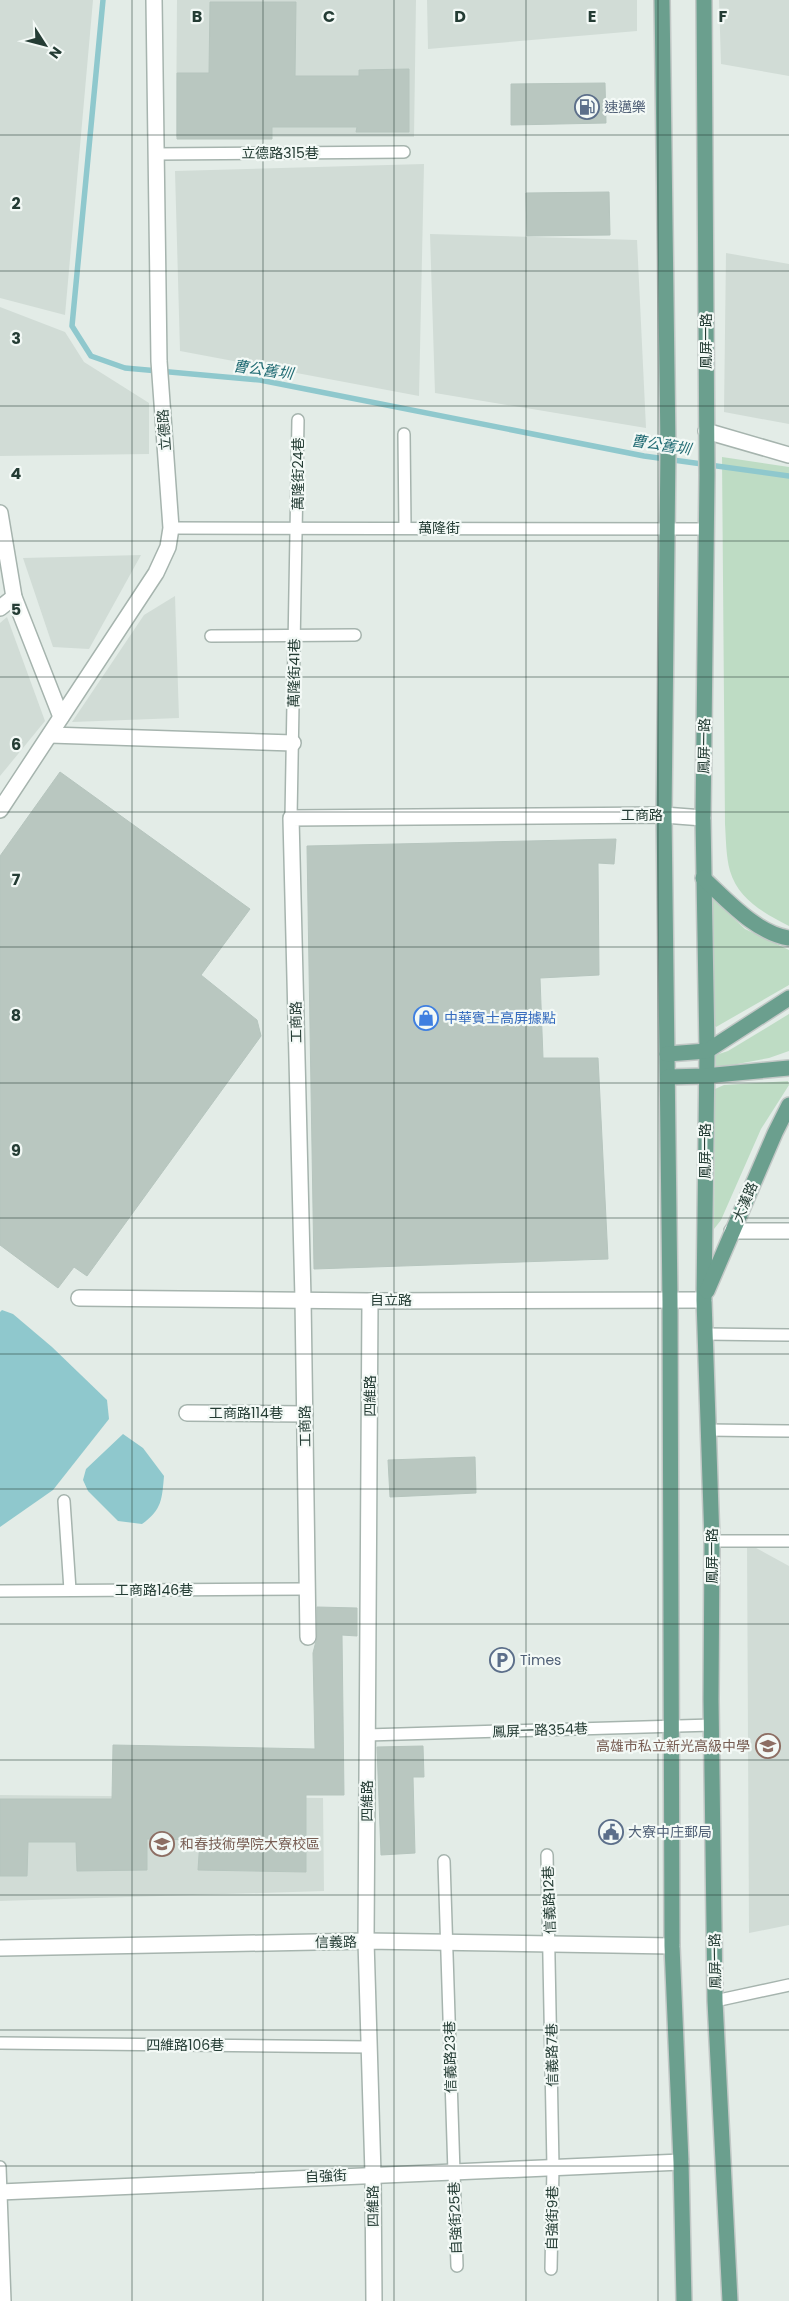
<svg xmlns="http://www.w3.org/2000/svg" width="789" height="2301" font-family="Poppins,'Noto Sans TC',sans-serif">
<rect width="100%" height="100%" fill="#e3ece7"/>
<g fill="#d1dcd6">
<polygon points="0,0 93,0 65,315 0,298"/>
<polygon points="177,0 416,0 414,137 176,137"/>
<polygon points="427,0 637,0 637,31 428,49"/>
<polygon points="719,0 789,0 789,76 721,64"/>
<polygon points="424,164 419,396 180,351 175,171"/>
<polygon points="430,234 637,240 646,428 435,393"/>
<polygon points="726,253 789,264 789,424 724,412"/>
<polygon points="0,307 65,332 84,362 149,403 149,454 0,456"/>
<polygon points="141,555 89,649 53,647 23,558"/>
<polygon points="175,596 179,718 72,722 144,615"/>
<polygon points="7,617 45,721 0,776 0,623"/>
<polygon points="747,1543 789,1566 789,1925 749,1933"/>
<polygon points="0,1795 323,1798 324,1891 0,1901"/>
</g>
<g fill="#bedcc4">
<path d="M722 457 789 467V926C765 914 738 899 730 871 726 857 726 839 725 824Z"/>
<polygon points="713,899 745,929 789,950 789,985 716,1027 713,1023"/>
<polygon points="789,1014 789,1051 769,1058 716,1068 716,1055 728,1051"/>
<polygon points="788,1081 789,1085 761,1129 721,1220 714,1229 715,1089 724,1085"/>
</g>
<g fill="#8fc8cd">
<polygon points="2,1310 13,1314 52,1347 107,1400 109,1419 53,1490 0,1527 0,1312"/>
<path d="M123 1434 143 1448 164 1476C162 1499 162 1510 142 1524L118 1521 88 1491 83 1480 86 1469Z"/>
</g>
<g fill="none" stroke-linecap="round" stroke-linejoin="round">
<polyline stroke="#8fc8cd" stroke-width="5.5" points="103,0 72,326 91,356 125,368 260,380 644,456 789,476"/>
</g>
<g fill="#b9c7c0" stroke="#b6c5be">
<polygon points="210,2 296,2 295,76 359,76 359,70 409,69 409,132 356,132 357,127 272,127 272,139 177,139 177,73 209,73"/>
<polygon points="605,83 606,123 511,125 511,84"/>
<polygon points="609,192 610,235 527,236 526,193"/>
<polygon points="60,772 250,909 201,975 257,1020 261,1036 87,1276 74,1267 58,1288 0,1245 0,856"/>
<polygon points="616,839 614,864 598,863 599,975 540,978 543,1058 598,1058 608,1259 314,1269 307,846"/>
<polygon points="475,1457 476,1493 390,1497 388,1460"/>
<polygon points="317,1607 357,1608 357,1636 342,1635 344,1795 306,1795 306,1872 198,1870 200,1840 147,1839 147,1870 77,1871 76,1842 28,1842 27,1876 0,1876 0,1799 112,1799 113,1745 315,1749 313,1653 317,1637"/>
<polygon points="423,1746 424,1777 413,1777 415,1853 381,1855 377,1747"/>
</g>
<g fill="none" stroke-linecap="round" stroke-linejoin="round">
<defs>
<g id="lane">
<polyline points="156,154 404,152"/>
<polyline points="404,434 405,528"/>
<polyline points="171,528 706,529"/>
<polyline points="211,636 355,635"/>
<polyline points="291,818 298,420"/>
<polyline points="705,1334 789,1335"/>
<polyline points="708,1430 789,1431"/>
<polyline points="64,1501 70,1590"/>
<polyline points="712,1541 789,1541"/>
<polyline points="0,1591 307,1589"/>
<polyline points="367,1735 712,1725"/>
<polyline points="547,1855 553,2167 551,2269"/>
<polyline points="444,1861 457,2266"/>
<polyline points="715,2001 789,1985"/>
<polyline points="0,2043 369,2047"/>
<polyline points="0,2167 5,2301"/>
</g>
<g id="street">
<polyline points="706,431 789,455"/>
<polyline points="0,513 14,597 61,717"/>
<polyline points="0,608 14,597"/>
<polyline points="50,735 293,743"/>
<polyline points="0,810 156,573 168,547 171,528 159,361 154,0"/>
<polyline points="732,1231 789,1231"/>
<polyline points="79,1298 370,1301 704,1300"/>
<polyline points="370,1301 366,1941 373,2174 374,2301"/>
<polyline points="187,1413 305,1414"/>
<polyline points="308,1637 303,1299 291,818 664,815 703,818"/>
<polyline points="0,1948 366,1941 672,1946"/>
<polyline points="0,2192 681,2162"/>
</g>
<g id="primary">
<polyline points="662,0 668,448 664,815 670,1301 672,1946 681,2162 684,2301"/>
<polyline points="704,0 707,475 703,818 707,1051 704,1300 712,1541 711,1699 715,2001 730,2301"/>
<path d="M703 878C727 900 756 933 789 938"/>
<polyline points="667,1054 707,1051 789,998"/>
<polyline points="668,1077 705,1076 789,1068"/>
<polyline points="707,1291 775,1133 789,1105"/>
</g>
</defs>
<use href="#lane" stroke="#a6b4ae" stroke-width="14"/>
<use href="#street" stroke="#a6b4ae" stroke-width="18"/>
<use href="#primary" stroke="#c2c8c6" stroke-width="18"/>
<use href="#lane" stroke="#fff" stroke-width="11"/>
<use href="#street" stroke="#fff" stroke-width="15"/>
<use href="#primary" stroke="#6b9f8e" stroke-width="15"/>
</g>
<path fill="none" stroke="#243c34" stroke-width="1" stroke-opacity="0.55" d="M132 0V2301M263 0V2301M394 0V2301M526 0V2301M658 0V2301M0 135H789M0 271H789M0 406H789M0 541H789M0 677H789M0 812H789M0 947H789M0 1083H789M0 1218H789M0 1354H789M0 1489H789M0 1624H789M0 1760H789M0 1895H789M0 2030H789M0 2166H789"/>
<defs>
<symbol id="fuel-ring" viewBox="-11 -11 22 22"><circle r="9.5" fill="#f3f9f6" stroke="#5c6f8a" stroke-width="1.5"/><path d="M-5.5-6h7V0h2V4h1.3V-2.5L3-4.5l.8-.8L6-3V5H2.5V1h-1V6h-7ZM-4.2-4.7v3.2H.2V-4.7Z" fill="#5c6f8a"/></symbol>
<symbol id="shop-ring" viewBox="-11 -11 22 22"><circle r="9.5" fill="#f3f9f6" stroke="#3f7fe0" stroke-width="1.5"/><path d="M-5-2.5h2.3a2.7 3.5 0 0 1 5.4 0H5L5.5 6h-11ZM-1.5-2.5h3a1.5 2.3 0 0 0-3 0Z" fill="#3f7fe0"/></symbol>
<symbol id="parking-ring" viewBox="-11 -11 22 22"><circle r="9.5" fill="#f3f9f6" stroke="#5c6f8a" stroke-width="1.5"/><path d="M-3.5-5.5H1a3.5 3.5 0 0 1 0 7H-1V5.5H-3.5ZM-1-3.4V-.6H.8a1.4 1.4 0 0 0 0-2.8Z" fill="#5c6f8a"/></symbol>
<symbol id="school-ring" viewBox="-11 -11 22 22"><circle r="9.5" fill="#f3f9f6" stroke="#8d6e63" stroke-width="1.5"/><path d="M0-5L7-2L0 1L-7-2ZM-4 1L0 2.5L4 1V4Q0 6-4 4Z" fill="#8d6e63"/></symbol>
<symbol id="civic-ring" viewBox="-11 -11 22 22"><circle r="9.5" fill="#f3f9f6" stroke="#5c6f8a" stroke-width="1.5"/><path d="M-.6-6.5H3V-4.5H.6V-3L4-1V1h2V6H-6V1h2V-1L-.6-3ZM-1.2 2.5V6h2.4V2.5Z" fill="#5c6f8a"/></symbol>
<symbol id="university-ring" viewBox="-11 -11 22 22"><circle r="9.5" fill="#f3f9f6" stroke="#8d6e63" stroke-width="1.5"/><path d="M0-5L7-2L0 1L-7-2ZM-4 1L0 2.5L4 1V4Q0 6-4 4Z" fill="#8d6e63"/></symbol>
</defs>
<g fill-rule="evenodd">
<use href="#fuel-ring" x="573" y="93" width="28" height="28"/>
<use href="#shop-ring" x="412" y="1004" width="28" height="28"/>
<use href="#parking-ring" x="488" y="1646" width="28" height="28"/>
<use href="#school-ring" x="754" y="1732" width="28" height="28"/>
<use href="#civic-ring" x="597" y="1818" width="28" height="28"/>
<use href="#university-ring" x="148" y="1830" width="28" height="28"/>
</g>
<g text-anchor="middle" stroke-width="4.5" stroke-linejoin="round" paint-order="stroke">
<g font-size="14" fill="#4e5e75" stroke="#f3f9f6" text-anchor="start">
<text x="604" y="112">速邁樂</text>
<text x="520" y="1665">Times</text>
<text x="628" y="1837">大寮中庄郵局</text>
</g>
<g font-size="14" fill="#243c34" stroke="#f3f9f6">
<text x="280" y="158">立德路315巷</text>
<text transform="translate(706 341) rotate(-90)" y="5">鳳屏一路</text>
<text transform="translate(164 430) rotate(-94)" y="5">立德路</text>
<text transform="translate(298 474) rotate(-90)" y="5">萬隆街24巷</text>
<text x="439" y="533">萬隆街</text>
<text transform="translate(294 673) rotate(-89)" y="5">萬隆街41巷</text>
<text transform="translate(704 746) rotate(-89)" y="5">鳳屏一路</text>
<text x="642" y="820">工商路</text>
<text transform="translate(296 1022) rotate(-91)" y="5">工商路</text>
<text transform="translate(705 1151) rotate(-90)" y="5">鳳屏一路</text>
<text transform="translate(745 1202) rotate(-67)" y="5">大漢路</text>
<text x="391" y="1305">自立路</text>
<text transform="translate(370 1396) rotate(-90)" y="5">四維路</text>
<text x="246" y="1418">工商路114巷</text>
<text transform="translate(305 1426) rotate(-91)" y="5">工商路</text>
<text transform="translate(712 1556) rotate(-90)" y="5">鳳屏一路</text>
<text x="154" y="1595">工商路146巷</text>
<text transform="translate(540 1730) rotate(-2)" y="5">鳳屏一路354巷</text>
<text transform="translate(367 1801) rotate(-90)" y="5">四維路</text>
<text transform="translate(549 1900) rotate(-92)" y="5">信義路12巷</text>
<text transform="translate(336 1942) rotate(-1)" y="5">信義路</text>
<text transform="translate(715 1961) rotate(-91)" y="5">鳳屏一路</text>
<text x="185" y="2050">四維路106巷</text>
<text transform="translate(552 2055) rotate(-91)" y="5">信義路7巷</text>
<text transform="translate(450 2057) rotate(-91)" y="5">信義路23巷</text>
<text transform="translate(326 2176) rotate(-3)" y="5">自強街</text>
<text transform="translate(373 2206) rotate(-91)" y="5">四維路</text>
<text transform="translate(455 2218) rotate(-92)" y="5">自強街25巷</text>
<text transform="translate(552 2218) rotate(-89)" y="5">自強街9巷</text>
</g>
<g font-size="14" fill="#366cbe" stroke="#f3f9f6" text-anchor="start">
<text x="444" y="1023">中華賓士高屏據點</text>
</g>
<g font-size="14" fill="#785e54" stroke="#f3f9f6" text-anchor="end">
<text x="750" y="1751">高雄市私立新光高級中學</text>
<text x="180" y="1849" text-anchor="start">和春技術學院大寮校區</text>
</g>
<g font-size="15" font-style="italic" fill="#226c74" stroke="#f3f9f6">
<text transform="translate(263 370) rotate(8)" y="5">曹公舊圳</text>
<text transform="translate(661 445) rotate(9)" y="5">曹公舊圳</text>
</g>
</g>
<g font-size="16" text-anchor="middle" font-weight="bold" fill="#243c34" stroke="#f3f9f6" stroke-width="4.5" stroke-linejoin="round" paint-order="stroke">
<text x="197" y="22">B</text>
<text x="329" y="22">C</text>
<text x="460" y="22">D</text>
<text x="592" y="22">E</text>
<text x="723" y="22">F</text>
<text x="16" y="209">2</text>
<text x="16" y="344">3</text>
<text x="16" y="479">4</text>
<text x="16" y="615">5</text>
<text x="16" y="750">6</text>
<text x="16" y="885">7</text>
<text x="16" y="1021">8</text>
<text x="16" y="1156">9</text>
</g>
<g transform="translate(45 45) rotate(126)" stroke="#f3f9f6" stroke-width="4" paint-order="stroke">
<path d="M0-4L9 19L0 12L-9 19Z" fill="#243c34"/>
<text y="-8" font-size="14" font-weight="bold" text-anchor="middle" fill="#243c34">N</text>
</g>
</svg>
